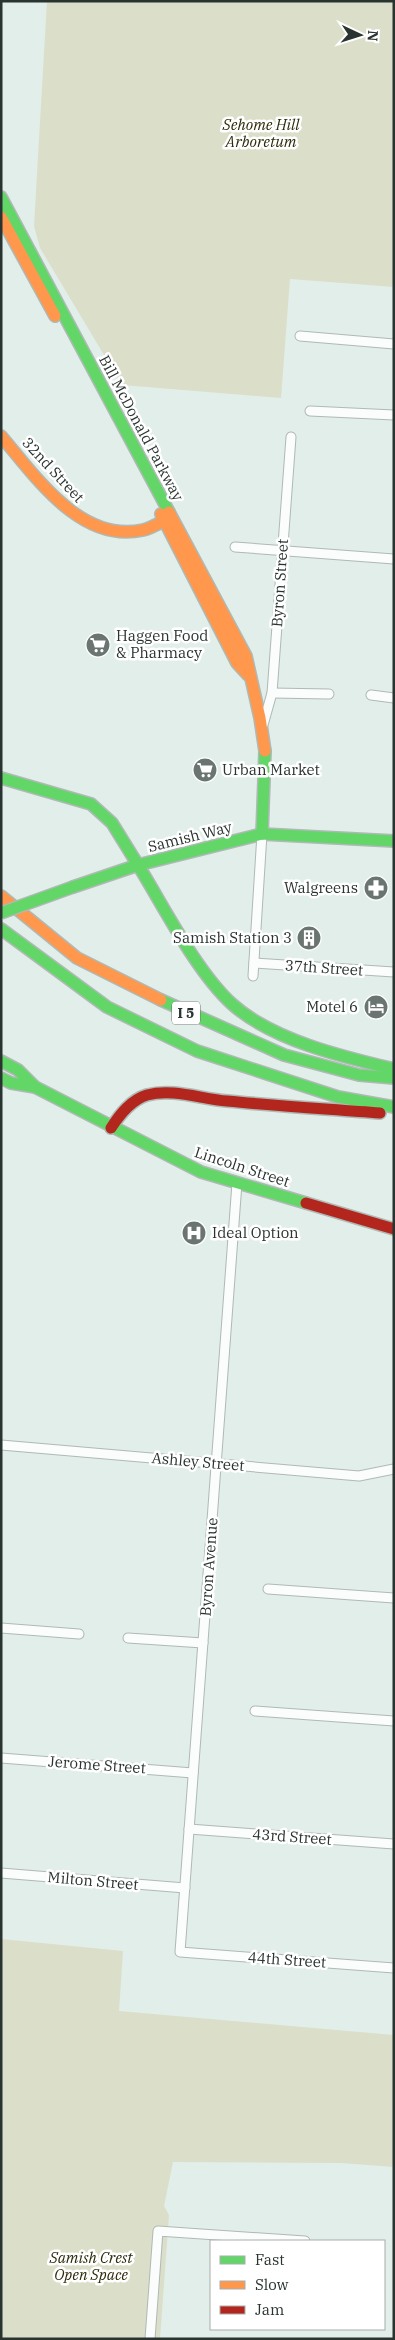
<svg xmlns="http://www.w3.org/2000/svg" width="395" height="2340" font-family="'IBM Plex Serif',serif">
<rect width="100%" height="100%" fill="#e2eee9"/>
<g fill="#dbdfca">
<polygon points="47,1 394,1 394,287 290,279 281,398 122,385 40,248 34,226"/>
<polygon points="1,1939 123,1951 119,2011 394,2035 394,2167 341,2163 173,2162 164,2206 169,2215 160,2339 1,2339"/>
</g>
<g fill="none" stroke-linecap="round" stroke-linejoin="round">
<defs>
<g id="street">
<polyline points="300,336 394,344"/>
<polyline points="310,411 394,415"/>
<polyline points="235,547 394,559"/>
<polyline points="272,693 329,694"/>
<polyline points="371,695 394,698"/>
<polyline points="263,725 272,693 291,437"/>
<polyline points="254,963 394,972"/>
<polyline points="253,976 262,834"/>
<polyline points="237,1183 180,1952 394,1968"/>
<polyline points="1,1445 359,1476 394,1469"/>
<polyline points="268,1589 394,1598"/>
<polyline points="1,1628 79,1634"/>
<polyline points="128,1638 203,1643"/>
<polyline points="255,1711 394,1721"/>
<polyline points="1,1758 193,1773"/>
<polyline points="189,1829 394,1844"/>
<polyline points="1,1873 185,1888"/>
<polyline points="150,2339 158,2231 305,2241"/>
</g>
<g id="fast">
<polyline points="1,197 169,512"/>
<polyline points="1,778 91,804 112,823 138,865"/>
<polyline points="262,834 265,751"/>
<path d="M138 865C164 907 196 971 232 1004 272 1040 343 1057 394 1069"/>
<polyline points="73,887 138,865 262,834 394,841"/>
<polyline points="1,929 107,1007 197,1051 338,1097 394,1107"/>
<polyline points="161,1000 284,1055 359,1075 394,1078"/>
<polyline points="1,1061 18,1070 35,1087 201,1172 306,1203"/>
<polyline points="1,1078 11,1083 35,1087"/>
</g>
<g id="slow">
<polyline points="1,217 55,316"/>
<path d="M1 436C36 477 81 544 143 530 153 528 162 521 171 517"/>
<polyline points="169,512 246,656 260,718 265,751"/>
<polyline points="161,514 237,663 248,675"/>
<polyline points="1,896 77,958 161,1000"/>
</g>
<g id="jam">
<path d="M111 1128C120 1114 131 1100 147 1095 173 1088 201 1099 227 1101 278 1106 329 1109 380 1113"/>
<polyline points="306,1203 394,1229"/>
</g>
</defs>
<use href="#street" stroke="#afb9b5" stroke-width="11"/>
<use href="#fast" stroke="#afb9b5" stroke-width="14"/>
<use href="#slow" stroke="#afb9b5" stroke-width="14"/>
<use href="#jam" stroke="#afb9b5" stroke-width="14"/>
<use href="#street" stroke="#fbfcfc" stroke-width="9"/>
<use href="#fast" stroke="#63d668" stroke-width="11"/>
<use href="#slow" stroke="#ff974d" stroke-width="11"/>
<use href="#jam" stroke="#b3261e" stroke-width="11"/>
<defs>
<polyline id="fast-bridge" points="1,913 73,887"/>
</defs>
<use href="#fast-bridge" stroke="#afb9b5" stroke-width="14" stroke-linecap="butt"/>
<use href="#fast-bridge" stroke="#63d668" stroke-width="11"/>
</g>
<defs>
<symbol id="supermarket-disc" viewBox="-11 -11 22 22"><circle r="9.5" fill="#6a7470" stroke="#fff"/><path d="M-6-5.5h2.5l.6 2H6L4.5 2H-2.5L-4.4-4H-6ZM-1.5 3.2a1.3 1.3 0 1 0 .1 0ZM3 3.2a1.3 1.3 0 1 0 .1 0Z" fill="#fff"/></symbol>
<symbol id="pharmacy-disc" viewBox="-11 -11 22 22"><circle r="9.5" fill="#6a7470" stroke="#fff"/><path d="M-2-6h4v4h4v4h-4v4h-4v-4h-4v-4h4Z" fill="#fff"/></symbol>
<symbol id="building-disc" viewBox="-11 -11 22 22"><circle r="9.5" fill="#6a7470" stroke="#fff"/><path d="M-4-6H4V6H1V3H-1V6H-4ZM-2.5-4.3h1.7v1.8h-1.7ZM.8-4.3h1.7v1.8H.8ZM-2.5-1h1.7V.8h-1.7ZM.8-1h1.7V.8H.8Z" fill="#fff"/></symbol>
<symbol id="hotel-disc" viewBox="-11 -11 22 22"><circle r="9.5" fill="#6a7470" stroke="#fff"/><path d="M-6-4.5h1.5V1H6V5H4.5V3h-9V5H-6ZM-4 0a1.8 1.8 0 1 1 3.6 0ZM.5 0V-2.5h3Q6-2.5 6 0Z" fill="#fff"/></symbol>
<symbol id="hospital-disc" viewBox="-11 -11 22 22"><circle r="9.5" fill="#6a7470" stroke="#fff"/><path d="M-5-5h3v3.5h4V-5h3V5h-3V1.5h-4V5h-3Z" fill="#fff"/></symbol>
</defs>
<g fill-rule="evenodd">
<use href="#supermarket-disc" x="84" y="631" width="28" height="28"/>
<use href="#supermarket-disc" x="191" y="756" width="28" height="28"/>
<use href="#pharmacy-disc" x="362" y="874" width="28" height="28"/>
<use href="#building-disc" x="295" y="924" width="28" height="28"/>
<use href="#hotel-disc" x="362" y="993" width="28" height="28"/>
<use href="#hospital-disc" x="180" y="1219" width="28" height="28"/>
</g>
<g text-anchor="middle" stroke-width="5" stroke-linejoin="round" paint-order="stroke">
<rect fill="#fff" stroke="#69706d" stroke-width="1" x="172" y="1001.5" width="28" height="23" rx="4"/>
<g font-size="14" font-weight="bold" fill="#29332f">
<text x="186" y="1018">I 5</text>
</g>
<g font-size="15" font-style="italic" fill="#2d2a0a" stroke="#fff">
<text x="261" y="130">Sehome Hill<tspan x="261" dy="17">Arboretum</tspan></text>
<text x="91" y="2263">Samish Crest<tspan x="91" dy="17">Open Space</tspan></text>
</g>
<g font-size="15" fill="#29332f" stroke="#fff">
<text transform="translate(141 428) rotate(62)" y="5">Bill McDonald Parkway</text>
<text transform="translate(53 470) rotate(47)" y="5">32nd Street</text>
<text transform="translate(280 583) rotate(-86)" y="5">Byron Street</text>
<text transform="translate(190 837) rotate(-14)" y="5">Samish Way</text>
<text transform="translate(324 968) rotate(4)" y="5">37th Street</text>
<text transform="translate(242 1167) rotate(18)" y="5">Lincoln Street</text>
<text transform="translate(198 1462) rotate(5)" y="5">Ashley Street</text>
<text transform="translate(209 1567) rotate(-86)" y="5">Byron Avenue</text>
<text transform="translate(97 1765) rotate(4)" y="5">Jerome Street</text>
<text transform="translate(292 1837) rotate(4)" y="5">43rd Street</text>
<text transform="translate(93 1881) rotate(5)" y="5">Milton Street</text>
<text transform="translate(287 1960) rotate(4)" y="5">44th Street</text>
</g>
<g font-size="15" fill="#29332f" stroke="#fff" text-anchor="start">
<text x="116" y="641">Haggen Food<tspan x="116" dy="17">&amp; Pharmacy</tspan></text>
<text x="222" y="775">Urban Market</text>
<text x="358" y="893" text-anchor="end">Walgreens</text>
<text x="292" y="943" text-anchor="end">Samish Station 3</text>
<text x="358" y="1012" text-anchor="end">Motel 6</text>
<text x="212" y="1238">Ideal Option</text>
</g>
</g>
<rect width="395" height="2340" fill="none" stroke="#29332f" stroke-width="5"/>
<rect x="210" y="2240" width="175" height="90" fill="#ffffff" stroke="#a9adac"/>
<rect x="220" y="2256" width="25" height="8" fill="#63d668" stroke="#a9adac"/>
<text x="255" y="2265" font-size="15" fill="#29332f">Fast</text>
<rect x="220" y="2281" width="25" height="8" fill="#ff974d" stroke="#a9adac"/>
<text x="255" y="2290" font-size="15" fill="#29332f">Slow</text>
<rect x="220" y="2306" width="25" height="8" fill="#b3261e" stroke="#a9adac"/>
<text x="255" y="2315" font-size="15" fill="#29332f">Jam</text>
<g transform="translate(360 35) rotate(94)" stroke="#ffffff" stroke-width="4" paint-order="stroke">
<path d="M0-4L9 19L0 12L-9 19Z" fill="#29332f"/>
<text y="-8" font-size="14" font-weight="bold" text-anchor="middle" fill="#29332f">N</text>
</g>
</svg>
